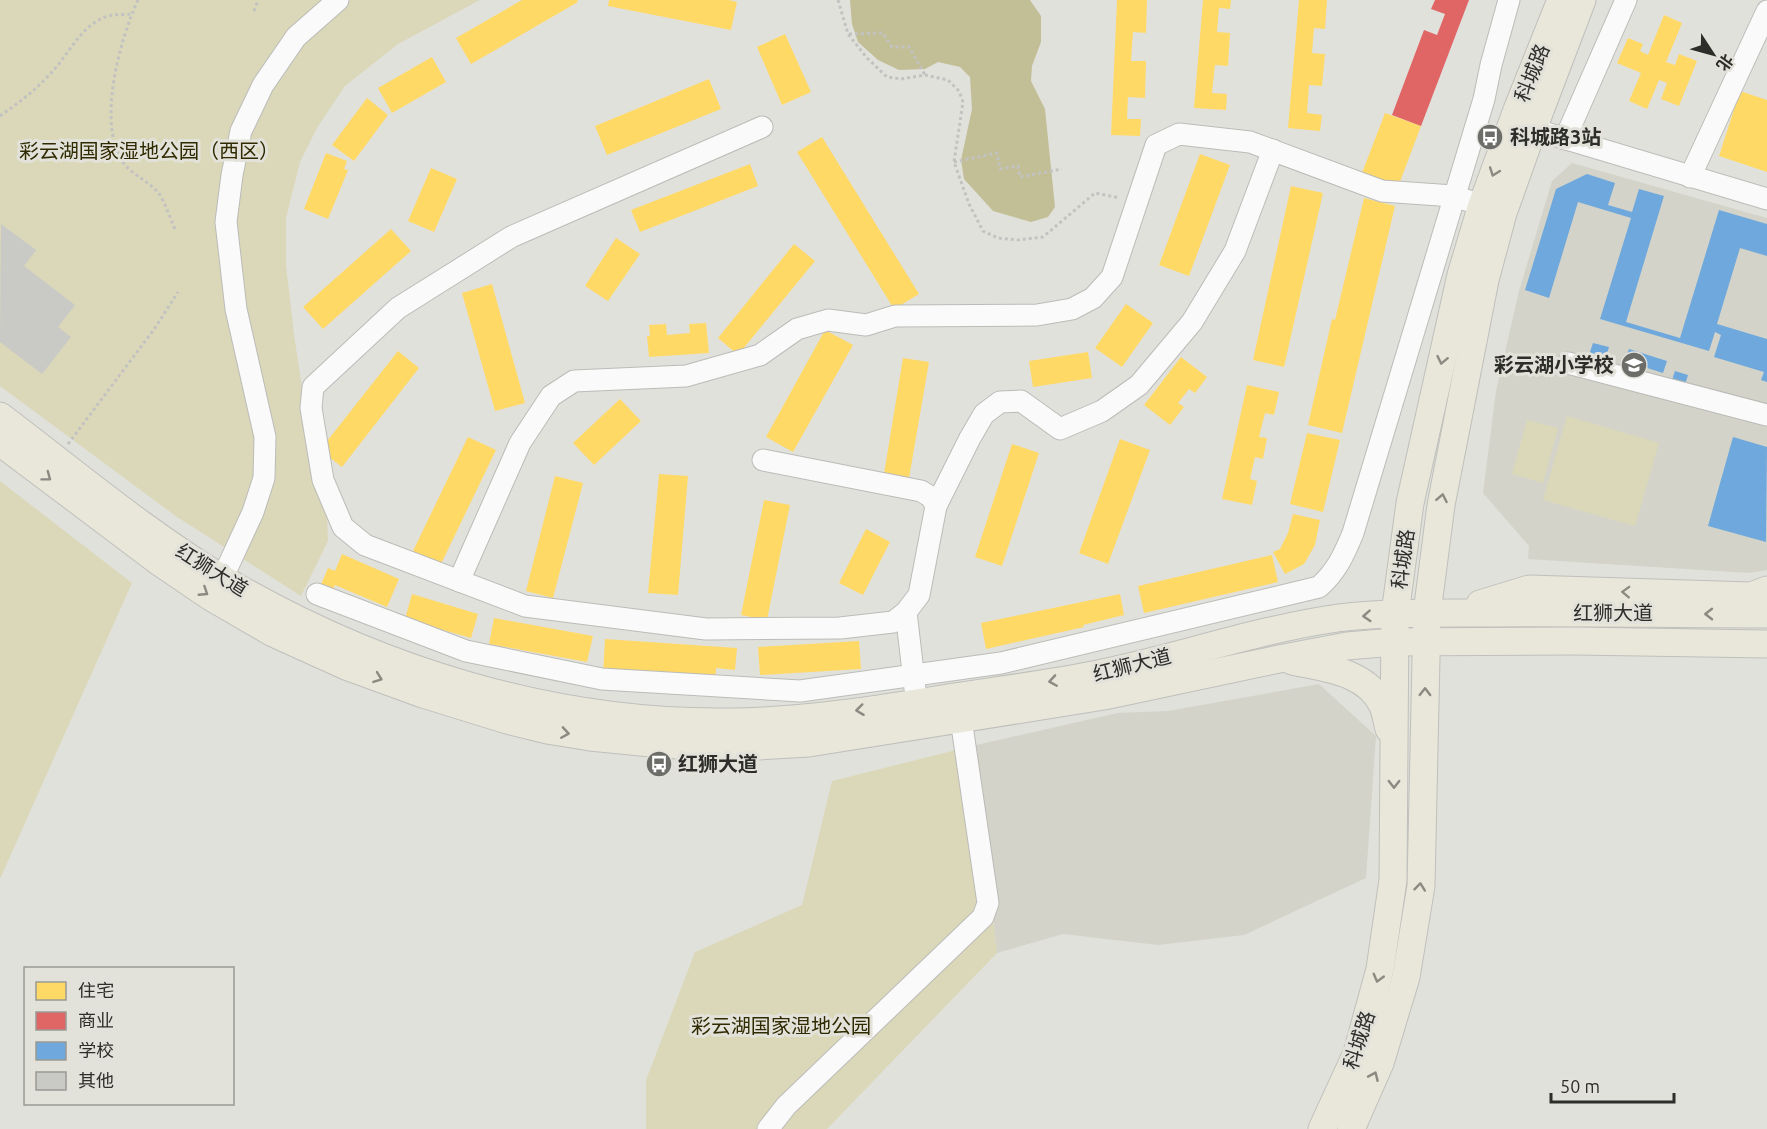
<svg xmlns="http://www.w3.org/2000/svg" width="1767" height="1129" font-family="Ubuntu,'Noto Sans SC',sans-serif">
<rect width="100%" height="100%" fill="#e1e1dc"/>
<g fill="#d3d3c9">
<polygon points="1572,163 1767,218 1767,570 1749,573 1528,559 1529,546 1483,493 1496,391 1519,291 1552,181"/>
<polygon points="1319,684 1376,736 1366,878 1244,935 1158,945 1063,934 997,953 972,746 1118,713 1168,711"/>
</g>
<g fill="#dbd8b9">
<polygon points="0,0 480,0 398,44 345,86 317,128 300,162 286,218 286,265 294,334 317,488 327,513 328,541 301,596 177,517 0,386"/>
<polygon points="1567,416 1659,443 1635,526 1543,500"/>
<polygon points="1527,420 1558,428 1543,483 1512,474"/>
<polygon points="0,481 132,583 0,879"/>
<polygon points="972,746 997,953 827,1129 646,1129 646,1080 695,952 802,905 832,781"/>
</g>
<polygon fill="#c2bf97" points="850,0 1030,0 1041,16 1041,42 1032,66 1031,81 1045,109 1055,207 1048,217 1031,222 993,211 964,179 961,160 972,109 970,77 960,67 938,62 925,69 899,70 878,60 858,42 852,24"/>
<g fill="#ffd966">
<polygon points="522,0 577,0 578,2 471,64 456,38"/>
<polygon points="609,0 729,0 737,2 731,30 608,6"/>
<polygon points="1117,0 1147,0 1146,33 1133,32 1131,61 1146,61 1145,98 1128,97 1127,119 1141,119 1140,136 1111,135"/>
<polygon points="1203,0 1231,0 1230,9 1219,8 1217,32 1230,33 1228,66 1215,65 1212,93 1227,94 1226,110 1194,108"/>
<polygon points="1299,0 1327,0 1325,29 1314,28 1312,53 1325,54 1322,86 1309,85 1307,113 1322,115 1320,131 1288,128"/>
<polygon points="1664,15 1682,23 1666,62 1675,65 1679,54 1697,61 1679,106 1661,99 1667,83 1659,80 1647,109 1629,101 1641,73 1617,63 1628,38 1643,44 1640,51 1648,55"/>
<polygon points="785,34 811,92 782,105 757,47"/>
<polygon points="432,57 446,82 392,113 378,88"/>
<polygon points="709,79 721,109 607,155 595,126"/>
<polygon points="1740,91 1767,100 1767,172 1719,156"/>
<polygon points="367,98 388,115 354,161 332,145"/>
<polygon points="1385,113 1421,126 1398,187 1362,173"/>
<polygon points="822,137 919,294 894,309 797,152"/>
<polygon points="326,153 347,161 344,169 348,170 328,219 304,209"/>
<polygon points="1200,154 1230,165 1189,276 1159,265"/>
<polygon points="750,164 758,186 640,232 631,210"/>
<polygon points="431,168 457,179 434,232 408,221"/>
<polygon points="1291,186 1323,193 1284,367 1253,360"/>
<polygon points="1364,198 1395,206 1342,433 1308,425 1332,319 1335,320"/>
<polygon points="391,229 411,251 323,329 303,307"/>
<polygon points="616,238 640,254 608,301 585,286"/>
<polygon points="794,244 815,261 738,355 718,338"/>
<polygon points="492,284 525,403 495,411 462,293"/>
<polygon points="1126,304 1153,323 1122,367 1095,348"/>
<polygon points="706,323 709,353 649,357 647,336 650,336 649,325 666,324 667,335 690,333 689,324"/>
<polygon points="825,330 853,345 793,452 766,437"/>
<polygon points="398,351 419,368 342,467 320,450"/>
<polygon points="1088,352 1092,378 1033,387 1029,361"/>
<polygon points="1181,357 1207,377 1195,393 1189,389 1178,403 1184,407 1170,425 1144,405"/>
<polygon points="903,358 929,362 908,484 883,480"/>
<polygon points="1247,385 1279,392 1274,415 1265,413 1259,437 1267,438 1263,459 1255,457 1250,479 1257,481 1252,505 1222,499"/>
<polygon points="620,399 641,421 594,465 573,443"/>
<polygon points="1307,433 1340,440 1323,512 1290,504"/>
<polygon points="468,437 496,450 441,564 413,551"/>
<polygon points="1120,439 1150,450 1108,564 1079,553"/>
<polygon points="1012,444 1039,453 1002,566 975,557"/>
<polygon points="659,474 688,476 678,595 648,593"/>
<polygon points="555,476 583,483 553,598 526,591"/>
<polygon points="764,500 790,505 767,620 741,615"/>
<polygon points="1293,514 1320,520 1315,545 1304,564 1285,574 1273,552 1280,549 1288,533"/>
<polygon points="866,529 890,542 863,595 839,583"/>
<polygon points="342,554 399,579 387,607 335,585 332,592 320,587 328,568 335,571"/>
<polygon points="1272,555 1278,582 1144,613 1138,586"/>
<polygon points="412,594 478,614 471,638 405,619"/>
<polygon points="1120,594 1124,615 1083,625 1084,627 986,649 981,623"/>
<polygon points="494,618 593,636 587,662 489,644"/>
<polygon points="605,639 737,648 735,670 716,668 715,683 603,675"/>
<polygon points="859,641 861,669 760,675 758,647"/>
</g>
<polygon fill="#e06666" points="1435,0 1469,0 1421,126 1392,115 1424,30 1437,35 1445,14 1431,9"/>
<g fill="#6fa8dc">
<polygon points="1587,174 1615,183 1608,205 1632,212 1639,189 1664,196 1626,322 1680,338 1719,210 1767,224 1767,256 1740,248 1717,324 1767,339 1767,382 1761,380 1764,372 1714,357 1721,335 1715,332 1709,351 1600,319 1631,218 1578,202 1549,298 1525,290 1556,189"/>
<polygon points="1593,343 1609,347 1604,363 1588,358"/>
<polygon points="1629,349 1667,361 1663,373 1625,361"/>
<polygon points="1675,371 1688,375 1684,388 1671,383"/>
<polygon points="1733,437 1767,447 1766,542 1708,526"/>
</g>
<polygon fill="#c9c9c6" points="1,224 36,250 24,266 75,305 58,327 71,337 42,374 0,342"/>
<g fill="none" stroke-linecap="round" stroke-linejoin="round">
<defs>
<g id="minor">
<polyline points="762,127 511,237 398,308 313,387 311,408 323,480 343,527 365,545 525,606 706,629 840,628 893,622 906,612 919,595 936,506 931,497 921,491 763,460"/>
<polyline points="1533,129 1767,199"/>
<polyline points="1565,139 1626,0"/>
<polyline points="1690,177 1767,11"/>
<polyline points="1568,363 1767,415"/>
<polyline points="936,506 970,438 984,414 1000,402 1021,401 1060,429 1102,411 1139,385 1192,322 1235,251 1273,150"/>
<polyline points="222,579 253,512 264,478 265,437 236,309 226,222 232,175 241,131 263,85 296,37 338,0"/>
<polyline points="459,581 520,443 551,396 574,381 686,376 760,355 797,329 828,320 866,325 895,316 1037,315 1072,309 1093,298 1112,277 1156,145 1179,134 1250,142 1382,191 1453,196 1482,205"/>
<path d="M317 594 466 651 602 679 800 691 1001 663 1319 587C1336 572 1344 555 1353 533L1484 99 1491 65 1509 0"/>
<polyline points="906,612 915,689"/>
<polyline points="768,1129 786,1106 983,917 988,903 961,719"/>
</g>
<g id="major">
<path d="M0 416C74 472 146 533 226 581 377 670 555 725 732 722 806 721 881 709 954 697 1000 690 1047 684 1093 675 1175 659 1254 630 1338 618 1387 612 1438 613 1487 613 1580 612 1674 614 1767 614"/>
<polyline points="0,442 158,561 211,597 273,633 346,666 423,694 507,720 547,730 590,737 661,744 726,748 809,743 1104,696 1279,659 1347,646 1394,642 1575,641 1767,644"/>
<polyline points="1480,604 1529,589 1751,596 1767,590"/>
<path d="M1292 661C1324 668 1367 671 1383 706 1386 713 1387 722 1389 729"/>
<polyline points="1322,1129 1357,1053 1380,969 1393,880 1395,614 1410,503 1461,275 1482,205 1517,110 1561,0"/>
<polyline points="1351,1129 1380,1063 1406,977 1421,886 1427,613 1441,505 1485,280 1503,213 1533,129 1582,0"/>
</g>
</defs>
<use href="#minor" stroke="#bbbbb8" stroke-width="23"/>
<use href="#major" stroke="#bfbfbc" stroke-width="29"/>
<g stroke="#c2c2c1" stroke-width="3" stroke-dasharray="3 3" stroke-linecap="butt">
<path d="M138 0C120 39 97 122 122 161 131 175 150 181 160 195 166 205 170 218 175 229"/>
<polyline points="838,0 848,34 867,58 887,77 901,79 925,75 948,80 959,91 963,102 954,162 969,204 983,231 998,238 1018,240 1043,237 1095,193 1120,198"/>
<polyline points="254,11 258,0"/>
<polyline points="849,34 883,33 892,47 909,47 925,75"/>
<path d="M0 116C18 103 35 91 50 74 69 55 80 25 108 16 115 14 124 15 131 14"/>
<polyline points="954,162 997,153 1000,169 1018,166 1020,177 1062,169"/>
<polyline points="68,444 155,328 178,292"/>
</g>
<use href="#minor" stroke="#fafafa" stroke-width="21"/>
<use href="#major" stroke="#e8e7d9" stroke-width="27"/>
</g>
<defs><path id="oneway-chevron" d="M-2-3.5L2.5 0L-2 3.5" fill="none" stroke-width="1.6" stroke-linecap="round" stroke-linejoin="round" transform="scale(1.5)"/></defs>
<g stroke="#8a8a82">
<use href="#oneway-chevron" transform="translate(1494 172) rotate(110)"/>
<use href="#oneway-chevron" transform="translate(1442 360) rotate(102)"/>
<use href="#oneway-chevron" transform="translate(47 477) rotate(37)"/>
<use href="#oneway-chevron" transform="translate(1442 498) rotate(-79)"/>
<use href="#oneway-chevron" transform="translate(204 592) rotate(33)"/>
<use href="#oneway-chevron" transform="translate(1626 592) rotate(-178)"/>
<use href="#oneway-chevron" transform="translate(1709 614) rotate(-180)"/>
<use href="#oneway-chevron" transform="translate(1367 616) rotate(176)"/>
<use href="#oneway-chevron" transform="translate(378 678) rotate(20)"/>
<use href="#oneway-chevron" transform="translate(1053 681) rotate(171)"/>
<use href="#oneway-chevron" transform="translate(1425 692) rotate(-89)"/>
<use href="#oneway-chevron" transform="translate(860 710) rotate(173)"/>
<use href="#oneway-chevron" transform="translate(565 733) rotate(9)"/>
<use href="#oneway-chevron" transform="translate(1394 784) rotate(90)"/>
<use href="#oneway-chevron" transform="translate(1420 887) rotate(-84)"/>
<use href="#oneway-chevron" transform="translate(1378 978) rotate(105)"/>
<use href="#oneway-chevron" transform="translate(1374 1076) rotate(-66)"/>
</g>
<defs>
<symbol id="bus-disc" viewBox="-11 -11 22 22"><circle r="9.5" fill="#6c6c68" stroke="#e3e2da"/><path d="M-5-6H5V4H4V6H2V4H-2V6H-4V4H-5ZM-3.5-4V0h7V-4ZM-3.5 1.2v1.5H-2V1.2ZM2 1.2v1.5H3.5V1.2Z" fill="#fff"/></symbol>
<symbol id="school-disc" viewBox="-11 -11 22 22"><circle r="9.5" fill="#6c6c68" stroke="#e3e2da"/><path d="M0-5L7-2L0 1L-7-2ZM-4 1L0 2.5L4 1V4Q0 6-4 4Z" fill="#fff"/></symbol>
</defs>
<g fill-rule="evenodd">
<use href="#bus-disc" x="1475" y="122" width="30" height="30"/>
<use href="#school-disc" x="1619" y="350" width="30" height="30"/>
<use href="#bus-disc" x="644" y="749" width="30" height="30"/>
</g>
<g text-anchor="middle" stroke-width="6" stroke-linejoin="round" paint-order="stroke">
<g font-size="20" fill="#2d2d2a" stroke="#e3e2da">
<text transform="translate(1532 73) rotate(-68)" y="7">科城路</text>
<text transform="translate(1403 559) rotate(-82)" y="7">科城路</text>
<text transform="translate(212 570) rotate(32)" y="7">红狮大道</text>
<text x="1613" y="620">红狮大道</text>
<text transform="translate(1132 665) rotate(-14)" y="7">红狮大道</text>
<text transform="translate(1359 1040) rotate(-72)" y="7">科城路</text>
</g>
<g font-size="20" font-weight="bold" fill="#2d2d2a" stroke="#e3e2da" text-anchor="start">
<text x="1510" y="144">科城路3站</text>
<text x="1614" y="372" text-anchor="end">彩云湖小学校</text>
<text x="678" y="771">红狮大道</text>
</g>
<g font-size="20" fill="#2f2a00" stroke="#e3e2da">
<text x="149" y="158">彩云湖国家湿地公园（西区）</text>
<text x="781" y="1033">彩云湖国家湿地公园</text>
</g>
</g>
<rect x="24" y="967" width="210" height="138" fill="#e3e2da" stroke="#9a9a94" stroke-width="1.5"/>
<rect x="36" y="982" width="30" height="18" fill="#ffd966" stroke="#9a9a94" stroke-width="1.5"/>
<text x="78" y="997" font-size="18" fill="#2d2d2a">住宅</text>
<rect x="36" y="1012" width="30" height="18" fill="#e06666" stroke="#9a9a94" stroke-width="1.5"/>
<text x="78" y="1027" font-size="18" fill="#2d2d2a">商业</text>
<rect x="36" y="1042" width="30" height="18" fill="#6fa8dc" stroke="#9a9a94" stroke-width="1.5"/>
<text x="78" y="1057" font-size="18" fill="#2d2d2a">学校</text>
<rect x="36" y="1072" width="30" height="18" fill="#c9c9c6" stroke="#9a9a94" stroke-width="1.5"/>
<text x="78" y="1087" font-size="18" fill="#2d2d2a">其他</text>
<g transform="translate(1713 54) rotate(126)" stroke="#e3e2da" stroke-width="4.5" paint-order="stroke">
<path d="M0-4.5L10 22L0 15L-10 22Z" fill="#2d2d2a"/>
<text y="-9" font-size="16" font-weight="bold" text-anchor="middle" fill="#2d2d2a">北</text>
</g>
<path d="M1551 1093v9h123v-9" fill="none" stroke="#2d2d2a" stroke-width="3"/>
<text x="1560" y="1093" font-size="18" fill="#2d2d2a" stroke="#e3e2da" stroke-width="4.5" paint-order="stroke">50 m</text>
</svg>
